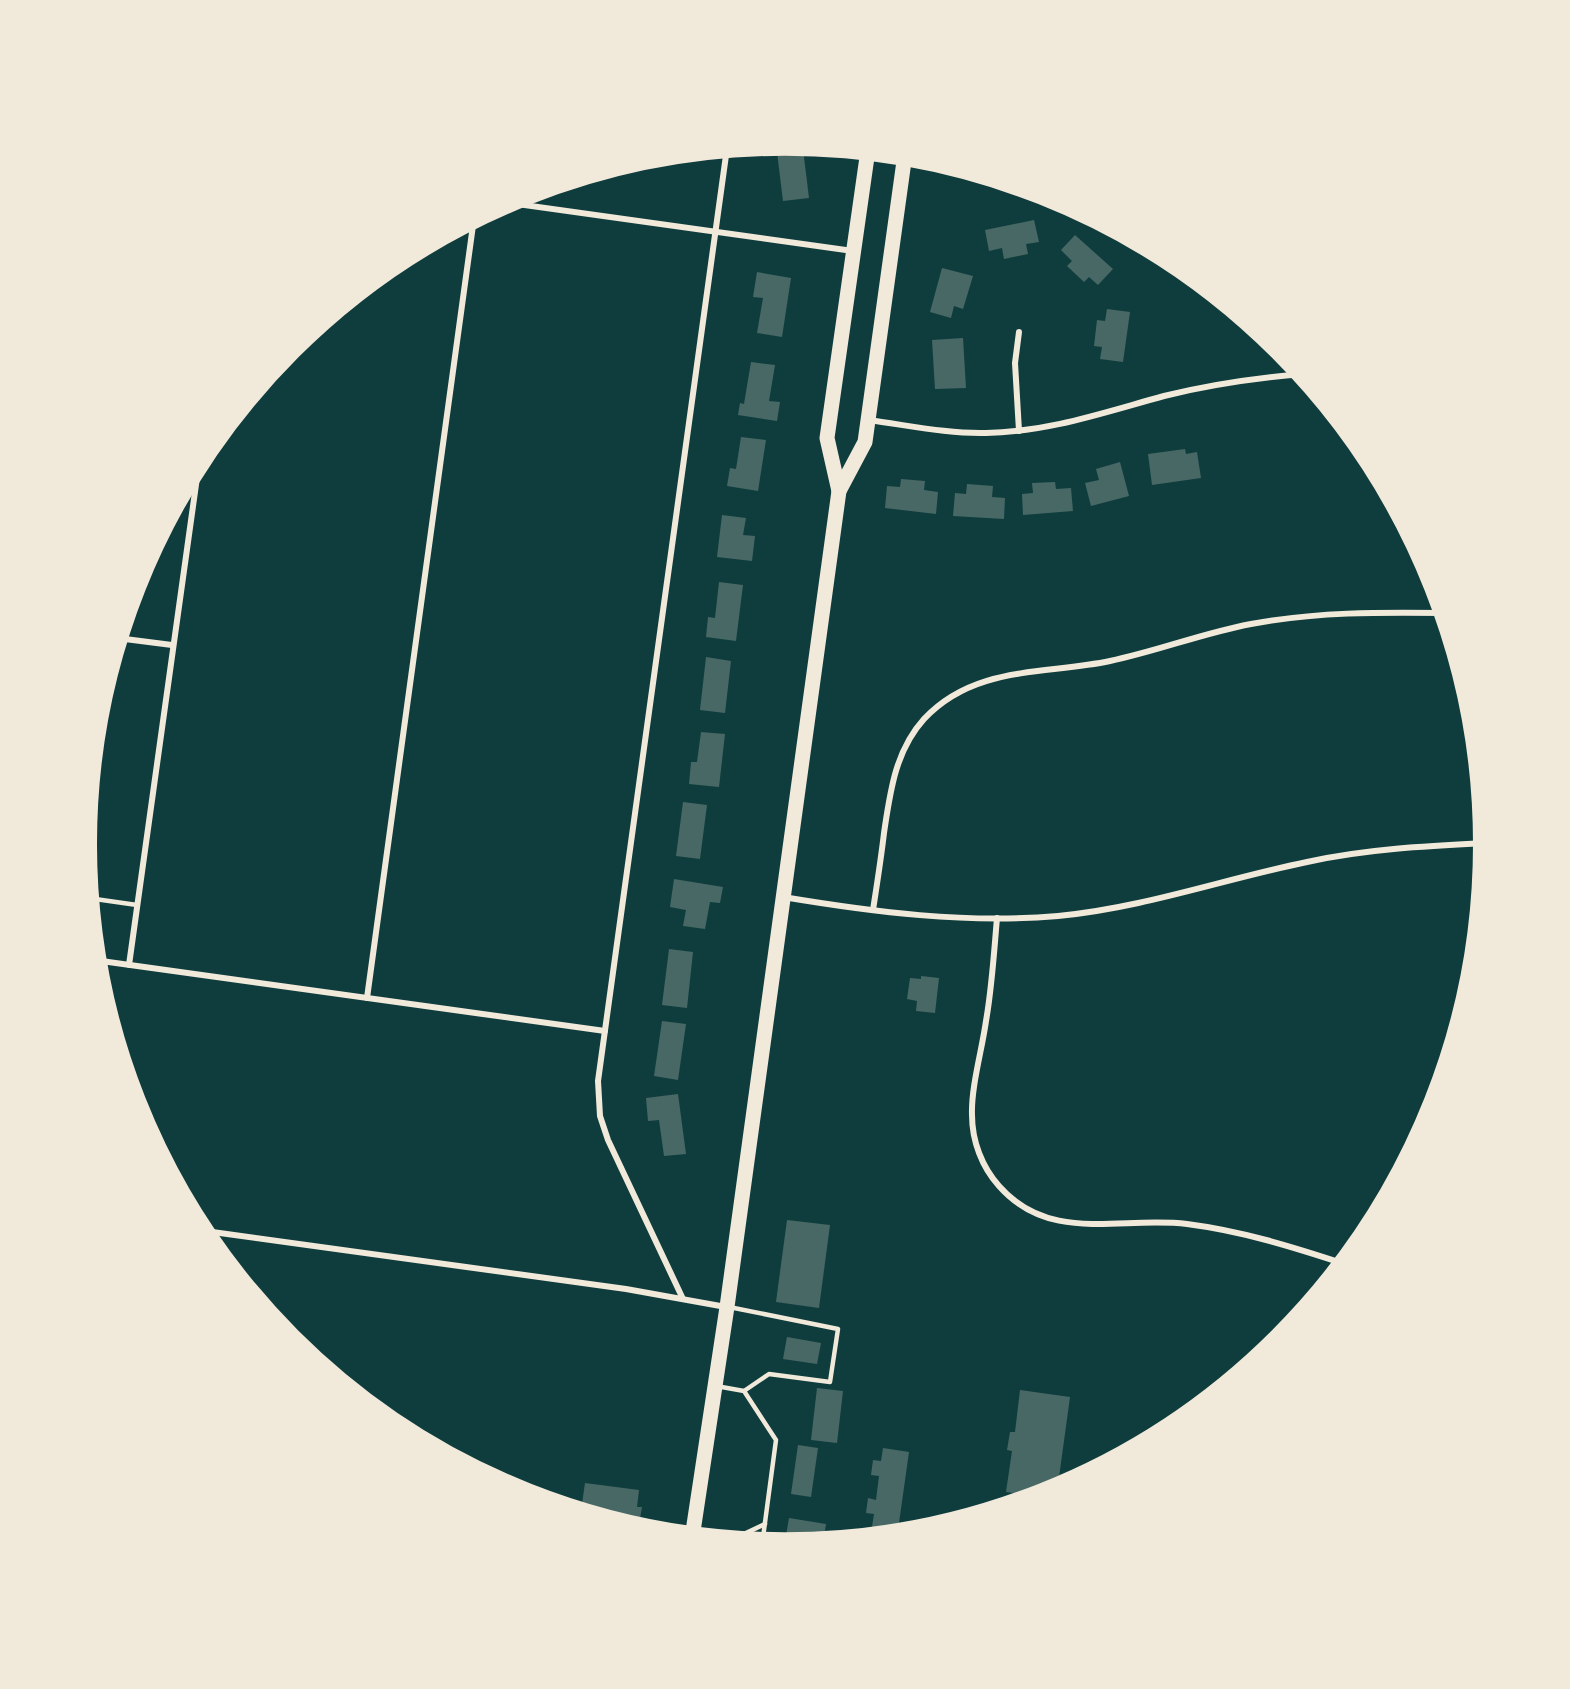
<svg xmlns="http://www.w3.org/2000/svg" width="1570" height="1689" font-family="'Work Sans',sans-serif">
<rect width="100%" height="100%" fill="#0f3d3e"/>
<g fill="#486865">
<polygon points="803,149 809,198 783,201 777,152"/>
<polygon points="946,163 964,168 963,173 945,169"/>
<polygon points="1034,220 1039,242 1026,244 1028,254 1004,259 1002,248 989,251 985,230"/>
<polygon points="1075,235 1113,269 1098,285 1089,277 1084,282 1067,266 1072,261 1061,250"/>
<polygon points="942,268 973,276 963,309 954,306 951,318 930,312"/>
<polygon points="757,272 791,278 782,337 757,333 763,298 753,297"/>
<polygon points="1107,309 1130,312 1123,362 1100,359 1102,347 1094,346 1097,320 1105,321"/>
<polygon points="963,338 966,388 935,389 932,340"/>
<polygon points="751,362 775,365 769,401 780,402 777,421 738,415 740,403 744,404"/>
<polygon points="741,437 766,440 758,491 727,486 730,468 736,469"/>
<polygon points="1185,449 1186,454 1197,452 1201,478 1152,485 1148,454"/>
<polygon points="1120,462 1129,496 1091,506 1085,483 1099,480 1096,469"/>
<polygon points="901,479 925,481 924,490 938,492 936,514 885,508 887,486 900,487"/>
<polygon points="1055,482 1056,489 1071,488 1073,511 1023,515 1022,494 1033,493 1032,483"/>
<polygon points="967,484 993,486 992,497 1005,498 1004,519 953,516 955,493 966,494"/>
<polygon points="722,515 746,518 743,535 755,536 752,561 717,557"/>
<polygon points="719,582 743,585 736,641 706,637 708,617 715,618"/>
<polygon points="706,657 731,661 725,713 700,710"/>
<polygon points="701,732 725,734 719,787 689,784 691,762 697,762"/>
<polygon points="683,802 707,805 700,859 676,856"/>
<polygon points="674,879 723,887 720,903 710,902 705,929 683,926 686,910 670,907"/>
<polygon points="669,949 693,952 687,1008 662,1005"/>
<polygon points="921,976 939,978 935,1013 916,1011 917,1001 907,999 910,978 921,979"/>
<polygon points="662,1021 686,1024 678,1080 654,1076"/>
<polygon points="678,1094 686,1154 664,1156 659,1120 648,1121 646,1098"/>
<polygon points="787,1220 830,1225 819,1308 776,1302"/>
<polygon points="787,1337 821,1343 817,1364 783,1359"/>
<polygon points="817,1388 843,1391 837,1443 811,1440"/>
<polygon points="1020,1390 1070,1397 1057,1492 1042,1497 1006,1492 1012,1451 1007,1450 1010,1432 1015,1432"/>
<polygon points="798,1445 818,1448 811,1497 791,1494"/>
<polygon points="883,1448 909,1452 898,1530 872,1527 874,1514 866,1513 868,1498 876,1500 879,1476 871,1475 873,1460 881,1461"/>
<polygon points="585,1483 639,1490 637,1507 642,1507 640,1519 581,1511"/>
<polygon points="789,1518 826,1524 823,1543 784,1547"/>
</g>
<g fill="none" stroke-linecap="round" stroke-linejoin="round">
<g stroke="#f1e9da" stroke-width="4.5">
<polyline points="88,898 137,905"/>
<polyline points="729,1307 838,1329 830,1382 769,1374 744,1391"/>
<polyline points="716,1386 744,1391 776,1440 762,1545"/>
<polyline points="729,1541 765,1524"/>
</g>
<g stroke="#f1e9da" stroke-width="6">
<polyline points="503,202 853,251"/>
<polyline points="1019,332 1015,363 1019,431"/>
<path d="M868 420C907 425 947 434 986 433 1048 432 1105 412 1164 396 1209 385 1256 378 1303 374"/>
<polyline points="117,638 172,645"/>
<path d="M783 897C873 912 966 924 1058 916 1143 908 1224 879 1307 862 1366 849 1427 846 1487 843"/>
<path d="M873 910C877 884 881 859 884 833 890 793 895 751 924 719 975 665 1044 675 1110 661 1158 651 1203 633 1251 624 1315 612 1380 612 1445 613"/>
<path d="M997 918C994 952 992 987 986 1021 982 1050 971 1087 972 1115 972 1141 982 1167 999 1186 1050 1244 1120 1216 1187 1224 1242 1231 1293 1247 1345 1264"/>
<polyline points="94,960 605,1031"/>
<polyline points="129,965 200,456"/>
<polyline points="367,998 474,218"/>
<polyline points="198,1230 626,1289 726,1307"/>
<polyline points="683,1299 608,1140 600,1116 598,1081 727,148"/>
</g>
<g stroke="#f1e9da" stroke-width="15">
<polyline points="839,491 827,438 868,150"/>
<polyline points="692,1538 727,1307 839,491 865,442 905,154"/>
</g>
</g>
<path d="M0 0H1570V1689H0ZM93 844a692 692 0 1 1 1384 0a692 692 0 1 1-1384 0Z" fill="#f1e9da" fill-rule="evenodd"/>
<path fill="none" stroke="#f1e9da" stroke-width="8" d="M93 844a692 692 0 1 1 1384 0a692 692 0 1 1-1384 0Z"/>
</svg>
